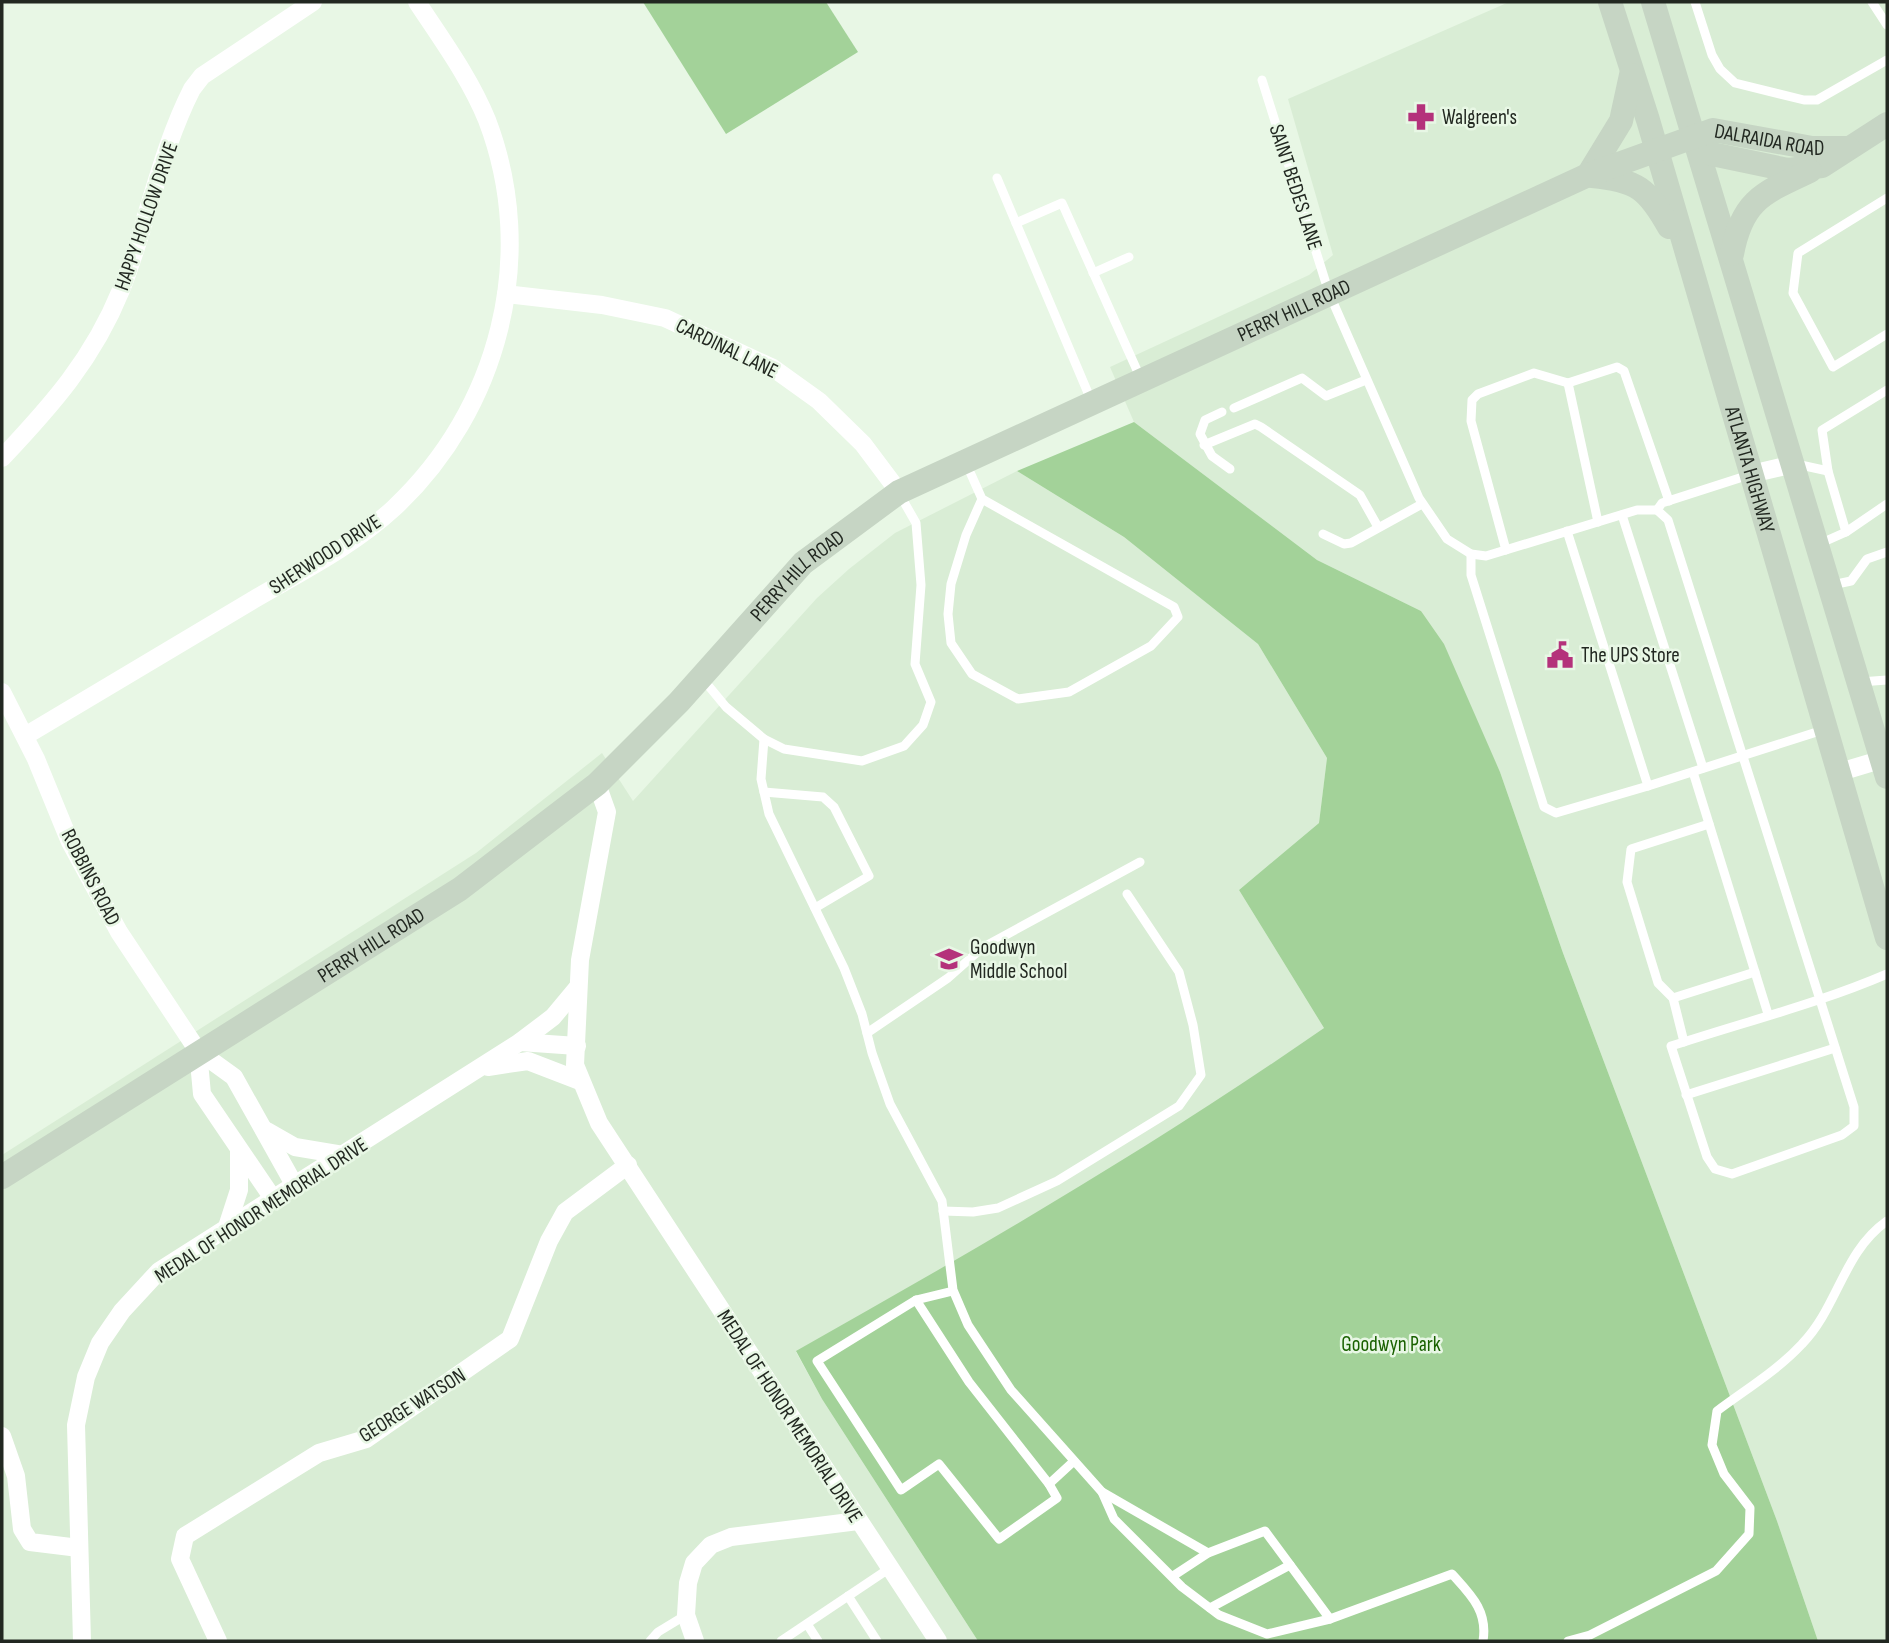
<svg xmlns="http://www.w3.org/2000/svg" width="1889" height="1643" font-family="'Sofia Sans Condensed',sans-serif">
<rect width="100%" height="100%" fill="#e8f7e5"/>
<g fill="#d9edd5">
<polygon points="1509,2 1887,2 1887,1641 1818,1641 1777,1521 1563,953 1500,772 1421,611 1317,560 1134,422 1110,367 1309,275 1333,255 1288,99"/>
<polygon points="1017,471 1124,537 1258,644 1327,758 1319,823 1239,890 1324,1028 1208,1109 1042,1212 796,1352 822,1399 978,1641 2,1641 2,1155 476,853 602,753 633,801 817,598 849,569 895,533"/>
</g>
<g fill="#a3d299">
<polygon points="643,2 826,2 858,52 726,134"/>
<path d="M1134 422 1317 560 1421 611 1444 644 1500 772 1563 953 1777 1521 1818 1641H978L822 1399 796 1351C977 1249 1153 1147 1324 1028L1239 890 1319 823 1327 758 1258 644 1124 537 1017 471Z"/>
</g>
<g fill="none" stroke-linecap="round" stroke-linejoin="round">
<g stroke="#fff" stroke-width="9">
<polyline points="1695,2 1712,55 1720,69 1735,83 1804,100 1817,100 1887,60"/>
<polyline points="1872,2 1887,25"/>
<path d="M1262 80 1329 293 1419 498 1447 539 1471 554 1486 556 1637 510H1657L1668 520 1854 1107V1126L1842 1135 1732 1174 1715 1169 1707 1157 1671 1046 1684 1042C1752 1020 1822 1002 1887 974"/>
<polyline points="997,178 1016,223"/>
<polyline points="1887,198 1798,253 1793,293 1833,367 1887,334"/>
<polyline points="1093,273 1129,257"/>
<polyline points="1568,383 1598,522"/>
<polyline points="1887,390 1822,430 1828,471 1846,532 1887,504"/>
<polyline points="1091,400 1016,223 1062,203 1140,377"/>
<polyline points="1234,408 1302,378 1326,396 1366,380"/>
<polyline points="1222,412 1205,420 1200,434 1212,456 1230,469"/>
<polyline points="1204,445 1255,424 1261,427 1360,495 1378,527"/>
<polyline points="966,463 982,499 1174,607 1178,617 1151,646 1069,692 1018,699 972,674 951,643 948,614 951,584 966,535 982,499"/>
<polyline points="1796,464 1828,471"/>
<polyline points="1657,510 1662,503 1749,475"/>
<polyline points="1622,515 1703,768"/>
<polyline points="1323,534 1344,544 1351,543 1422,504"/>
<polyline points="1819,544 1846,532"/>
<polyline points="1506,550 1471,421 1472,400 1478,394 1534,373 1568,383 1617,367 1624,371 1669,501"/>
<polyline points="1471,554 1471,575 1544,807 1556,813 1648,786 1567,531"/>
<polyline points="1832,585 1851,581 1867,559 1887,552"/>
<polyline points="702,678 726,707 764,739 784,749 862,761 904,746 923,725 931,702 915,664 921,585 916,523 900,495"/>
<polyline points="1860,682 1887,680"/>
<polyline points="764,739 761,779 769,814 844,968 862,1014 872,1053 890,1104 942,1201 953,1290 968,1325 1011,1390 1102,1492 1114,1519 1182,1587 1219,1615 1267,1634 1330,1619 1265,1531 1208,1553 1173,1576"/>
<polyline points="1693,772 1768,1014"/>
<polyline points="1648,786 1823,730"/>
<polyline points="764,792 823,797 834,807 869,876 815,908"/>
<polyline points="1673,998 1755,972"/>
<polyline points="867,1033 948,978 982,948 1140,862"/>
<polyline points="1684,1042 1673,998 1658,983 1627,882 1631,849 1709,824"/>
<polyline points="1686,1095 1835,1048"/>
<polyline points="943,1211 973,1212 998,1208 1057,1181 1179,1106 1201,1075 1193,1025 1179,972 1127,894"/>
<polyline points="953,1291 916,1300 817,1361 901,1490 939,1464 999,1539 1057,1498 1049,1484"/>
<polyline points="916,1300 969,1382 1049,1484 1074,1461"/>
<polyline points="1102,1492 1208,1553"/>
<polyline points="848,1596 877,1641"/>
<polyline points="1210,1608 1290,1565"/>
<path d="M1330 1619 1452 1574C1471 1595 1488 1611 1483 1641"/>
<polyline points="807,1624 818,1641"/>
<polyline points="650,1641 658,1632 686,1615"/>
<polyline points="781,1641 890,1568"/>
<path d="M1568 1641 1590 1635 1716 1571 1749 1534 1750 1508 1724 1474 1712 1445 1717 1411C1745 1390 1778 1370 1802 1344 1838 1307 1843 1252 1887 1221"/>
</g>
<g stroke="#fff" stroke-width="18">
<polyline points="506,294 602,305 665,318 773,368 819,401 863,444 899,492"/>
<path d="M2 458C52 405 93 359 121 290 147 225 160 152 192 89L202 76 313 2"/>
<polyline points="1751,474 1794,464"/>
<polyline points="2,692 36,759 70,842 119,932 198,1051 234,1077 295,1186"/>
<path d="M25 736C101 690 177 645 253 600 301 572 353 546 394 508 499 410 539 256 487 120 470 78 442 40 417 2"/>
<polyline points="1840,772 1887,758"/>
<polyline points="597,784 607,812 580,960 575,1065 599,1123 938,1641"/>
<polyline points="520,1042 553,1017 578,987"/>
<polyline points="198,1051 202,1094 274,1200"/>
<polyline points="488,1067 528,1061 580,1081"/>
<polyline points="267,1131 295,1147 343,1155"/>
<polyline points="226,1230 239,1190 239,1151"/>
<polyline points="2,1436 16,1476 22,1529 30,1542 79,1548"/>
<polyline points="82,1641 76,1425 86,1377 100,1343 122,1311 159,1271 520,1042 577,1046"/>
<polyline points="218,1641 180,1559 185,1536 319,1453 366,1439 510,1339 549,1241 565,1212 628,1165"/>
<polyline points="695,1641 686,1615 688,1583 694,1563 711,1545 731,1537 858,1521"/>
</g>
<g stroke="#c6d5c4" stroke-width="24">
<path id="s1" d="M1610 2 1648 120 1887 938"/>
<polyline points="1653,2 1887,777"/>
<polyline points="1694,136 1712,154 1788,170 1822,166 1887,124"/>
<polyline points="1588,175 1621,121 1631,75"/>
<path d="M1592 176C1637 180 1648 189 1669 227"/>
<path d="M1732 254C1742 200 1763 193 1810 171"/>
<path id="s2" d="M2 1177 460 889 597 784 679 702 803 563 899 492 1588 175 1713 130 1812 148H1848"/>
</g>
</g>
<defs>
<symbol id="pharmacy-bare" viewBox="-9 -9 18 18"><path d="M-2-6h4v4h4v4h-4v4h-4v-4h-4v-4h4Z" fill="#b4327b" stroke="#e8f7e5" stroke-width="2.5" paint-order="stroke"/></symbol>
<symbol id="civic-bare" viewBox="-9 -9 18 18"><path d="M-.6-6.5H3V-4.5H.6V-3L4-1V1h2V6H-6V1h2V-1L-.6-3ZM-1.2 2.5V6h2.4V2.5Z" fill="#b4327b" stroke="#e8f7e5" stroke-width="2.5" paint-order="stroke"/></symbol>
<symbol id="school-bare" viewBox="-9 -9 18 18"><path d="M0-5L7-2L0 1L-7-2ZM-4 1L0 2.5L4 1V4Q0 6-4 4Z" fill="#b4327b" stroke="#e8f7e5" stroke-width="2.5" paint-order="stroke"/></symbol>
</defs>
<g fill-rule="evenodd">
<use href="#pharmacy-bare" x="1402" y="98" width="38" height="38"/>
<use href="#civic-bare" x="1541" y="636" width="38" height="38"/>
<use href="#school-bare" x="930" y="940" width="38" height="38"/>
</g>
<g text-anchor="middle" stroke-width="5" stroke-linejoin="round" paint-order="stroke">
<g font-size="21" fill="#222821" stroke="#e8f7e5" text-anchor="start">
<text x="1442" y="124">Walgreen's</text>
<text x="1581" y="662">The UPS Store</text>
<text x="970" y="954">Goodwyn<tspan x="970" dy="24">Middle School</tspan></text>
</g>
<g font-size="21" fill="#222821" stroke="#e8f7e5">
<text dy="7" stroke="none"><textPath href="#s2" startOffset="2084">DALRAIDA ROAD</textPath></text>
<text transform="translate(1296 187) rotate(72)" y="7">SAINT BEDES LANE</text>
<text transform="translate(146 216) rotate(-71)" y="7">HAPPY HOLLOW DRIVE</text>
<text dy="7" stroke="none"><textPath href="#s2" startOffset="1570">PERRY HILL ROAD</textPath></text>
<text transform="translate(727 348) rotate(26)" y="7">CARDINAL LANE</text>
<text dy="7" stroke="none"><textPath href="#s1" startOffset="488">ATLANTA HIGHWAY</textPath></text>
<text transform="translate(325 554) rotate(-33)" y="7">SHERWOOD DRIVE</text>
<text dy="7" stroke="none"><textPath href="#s2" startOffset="1003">PERRY HILL ROAD</textPath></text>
<text transform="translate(91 877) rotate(63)" y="7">ROBBINS ROAD</text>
<text dy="7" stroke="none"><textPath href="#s2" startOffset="436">PERRY HILL ROAD</textPath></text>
<text transform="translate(261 1210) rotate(-33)" y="7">MEDAL OF HONOR MEMORIAL DRIVE</text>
<text transform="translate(412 1405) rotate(-32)" y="7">GEORGE WATSON</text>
<text transform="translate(790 1416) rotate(57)" y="7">MEDAL OF HONOR MEMORIAL DRIVE</text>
</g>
<g font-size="21" fill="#196100" stroke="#e8f7e5">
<text x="1391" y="1351">Goodwyn Park</text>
</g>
</g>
<rect width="1889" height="1643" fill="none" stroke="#222821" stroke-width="7"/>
</svg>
